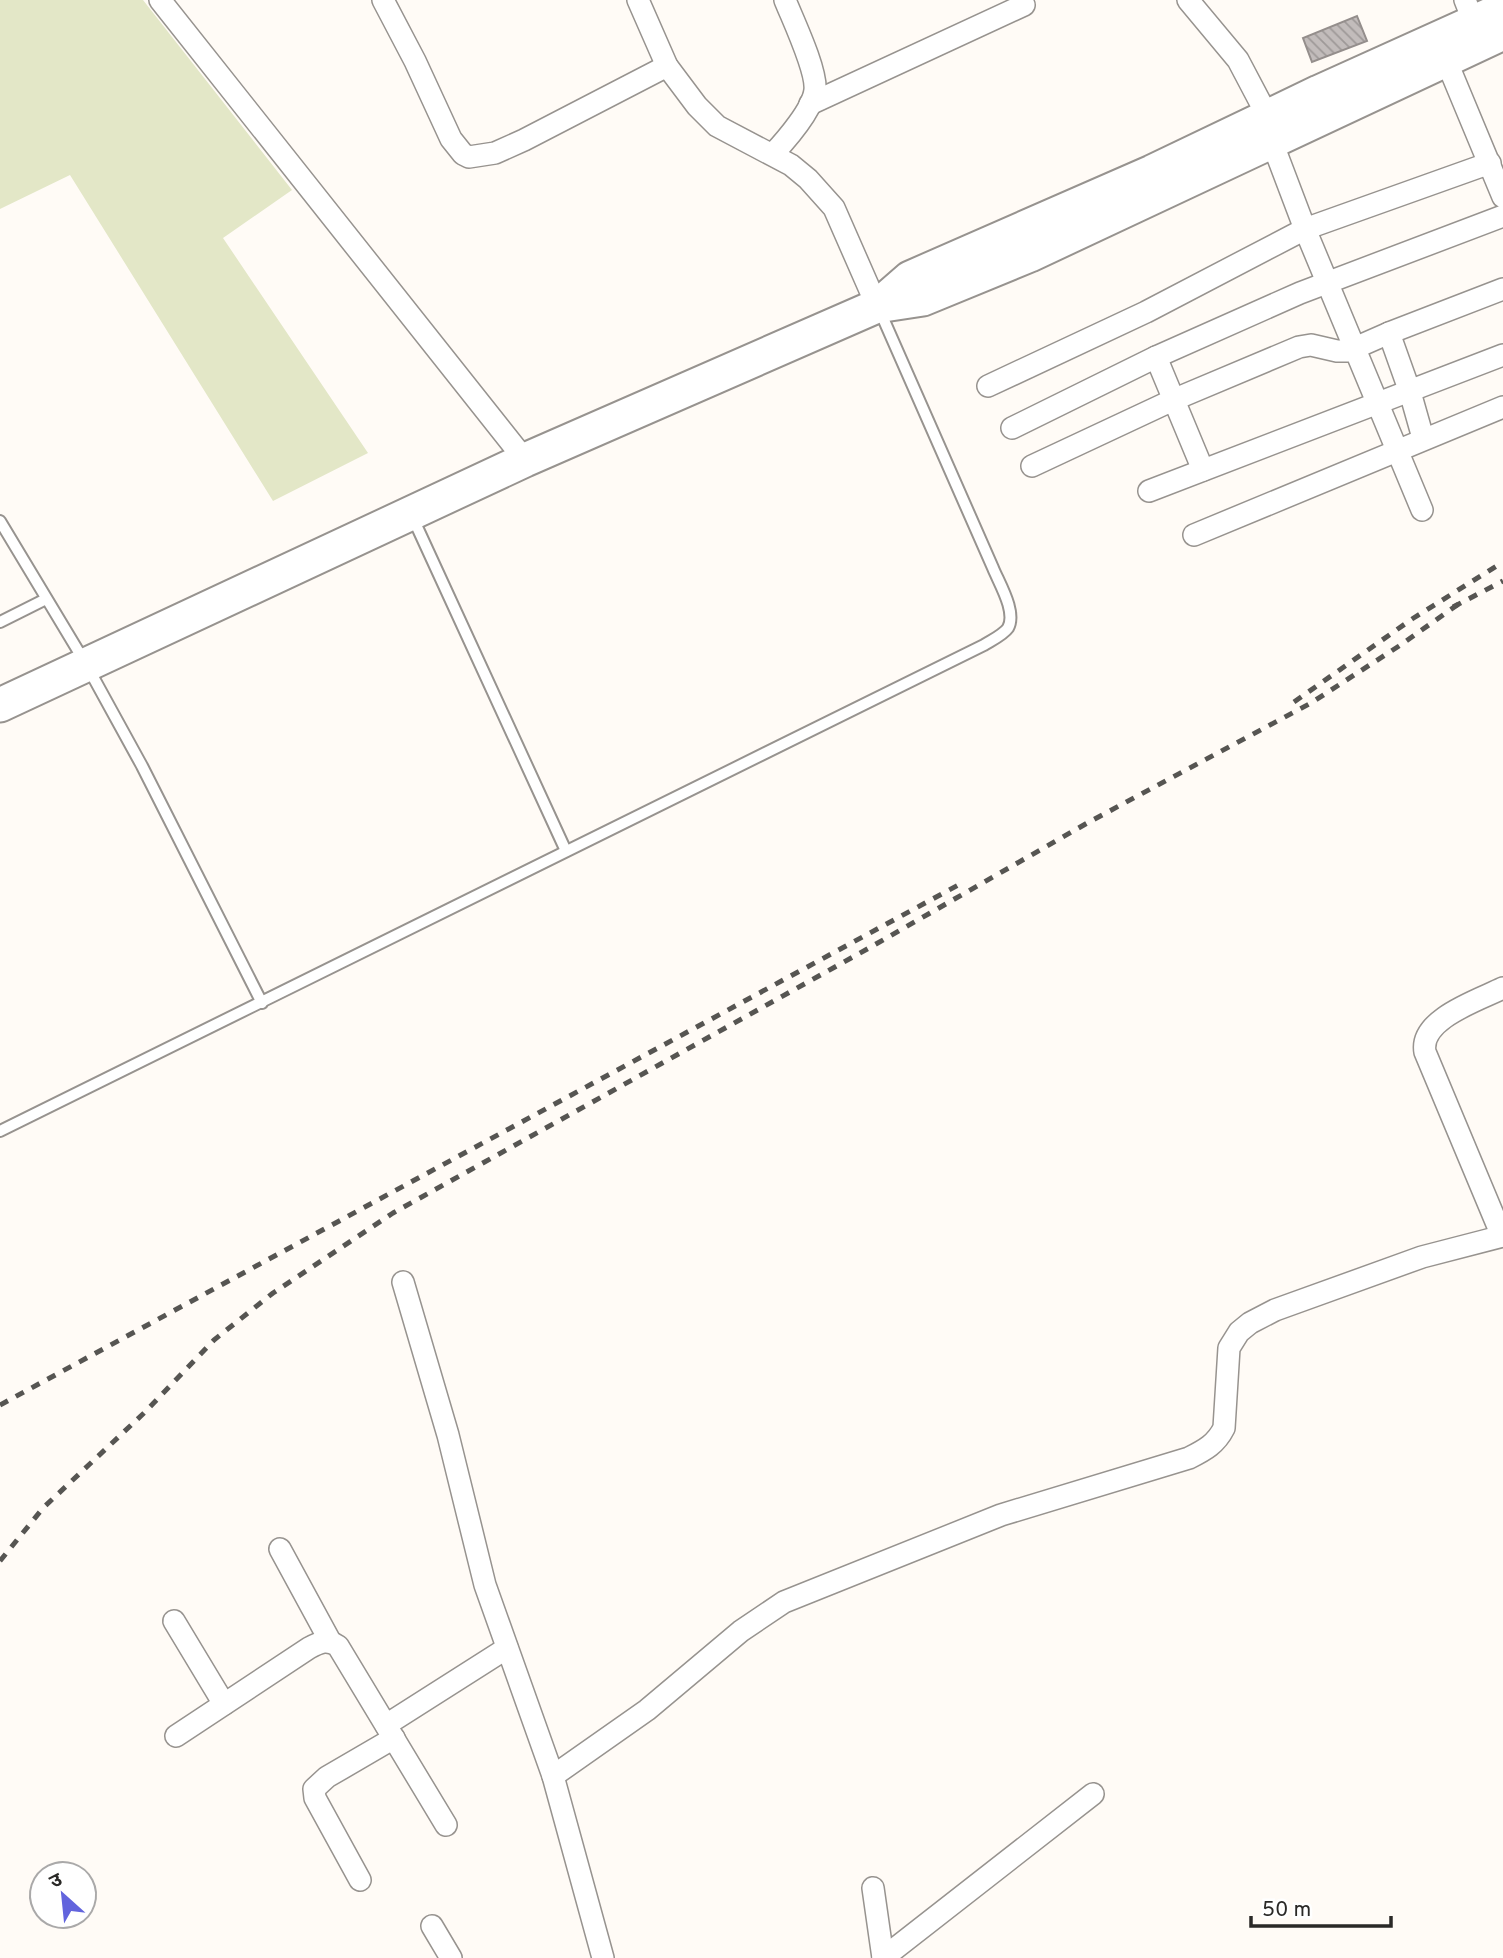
<svg xmlns="http://www.w3.org/2000/svg" width="1503" height="1958" font-family="Overpass,'Noto Sans Devanagari',sans-serif">
<defs>
<pattern id="building-back-hatch" width="6" height="6" patternUnits="userSpaceOnUse" patternTransform="scale(1.75)"><rect width="6" height="6" fill="#c2bcbb"/><path d="M-1 5l2 2M0 0l6 6M5-1l2 2" fill="none" stroke="#9e9998"/></pattern>
</defs>
<rect width="100%" height="100%" fill="#fffbf6"/>
<polygon fill="#e3e7c7" points="0,0 143,0 292,190 223,238 368,453 273,501 70,175 0,209"/>
<polygon fill="url(#building-back-hatch)" stroke="#948e8c" stroke-width="2" points="1357,16 1367,41 1312,62 1303,38"/>
<g fill="none" stroke-linecap="round" stroke-linejoin="round">
<defs>
<g id="lane">
<polyline points="412,516 566,851"/>
<polyline points="0,521 86,664 142,766 262,1003"/>
<polyline points="0,622 46,599"/>
<path d="M0 1131 984 645C992 640 1003 635 1008 628 1017 612 999 583 993 568L879 309"/>
</g>
<g id="street">
<polyline points="160,0 525,460"/>
<polyline points="383,0 415,61 451,139 463,154 469,157 495,153 524,140 667,66"/>
<polyline points="638,0 667,66 697,106 717,126 791,165 808,179 834,208 877,306"/>
<polyline points="1188,0 1238,60 1268,117 1272,142 1305,229 1422,510"/>
<polyline points="1465,0 1474,23"/>
<polyline points="1446,60 1503,197"/>
<polyline points="810,104 1024,5"/>
<path d="M773 154C786 140 813 109 815 90 817 70 793 20 785 0"/>
<polyline points="1389,333 1410,392 1423,438"/>
<polyline points="1156,357 1203,470"/>
<polyline points="988,386 1146,312 1305,229 1490,163"/>
<polyline points="1012,428 1156,357 1300,293 1503,216"/>
<polyline points="1032,466 1173,400 1299,347 1311,345 1337,351 1348,351 1389,333 1503,289"/>
<polyline points="1149,491 1503,355"/>
<polyline points="1194,535 1503,407"/>
<path d="M1502 1236 1425 1052C1419 1019 1479 1000 1503 988"/>
<polyline points="403,1282 448,1435 485,1585 553,1776 603,1958"/>
<polyline points="280,1549 330,1641"/>
<polyline points="174,1621 224,1704"/>
<polyline points="386,1725 507,1648"/>
<path d="M176 1736 309 1648C320 1642 327 1639 338 1646L446 1825"/>
<path d="M553 1776 647 1710 741 1631 784 1602 1001 1515 1189 1458C1205 1450 1216 1444 1224 1428L1229 1348 1239 1332 1250 1323 1275 1310 1422 1257 1503 1236"/>
<polyline points="360,1880 315,1798 314,1789 327,1777 394,1738"/>
<polyline points="873,1888 883,1958"/>
<polyline points="432,1926 451,1958"/>
<polyline points="883,1958 1093,1794"/>
</g>
<g id="primary">
<polyline points="879,305 910,278 1152,172 1319,92 1503,9"/>
<polyline points="0,705 525,460 877,306 923,299 1030,255 1503,33"/>
</g>
</defs>
<use href="#lane" stroke="#97938f" stroke-width="14"/>
<use href="#street" stroke="#97938f" stroke-width="24"/>
<use href="#primary" stroke="#97938f" stroke-width="37"/>
<use href="#lane" stroke="#fff" stroke-width="10"/>
<use href="#street" stroke="#fff" stroke-width="21"/>
<use href="#primary" stroke="#fff" stroke-width="33"/>
<g stroke="#565552" stroke-width="5" stroke-dasharray="9 9" stroke-linecap="butt">
<polyline points="1453,607 1503,581"/>
<polyline points="1294,702 1412,619 1503,562"/>
<polyline points="0,1405 962,883"/>
<polyline points="0,1561 43,1508 144,1413 214,1340 273,1293 393,1213 869,948 1089,822 1311,703 1399,646 1460,603"/>
</g>
</g>
<g transform="translate(63 1895) rotate(333)"><circle r="33" fill="#ffffff" stroke="#aaa9a9" stroke-width="2"/>
<path d="M0-5L12 26L0 18L-12 26Z" fill="#6264dd"/>
<text y="-10" font-size="19" font-weight="bold" text-anchor="middle" fill="#2a2927">उ</text>
</g>
<path d="M1251 1916v10h140v-10" fill="none" stroke="#2a2927" stroke-width="3.5"/>
<text x="1262" y="1916" font-size="21" fill="#2a2927" stroke="#ffffff" stroke-width="5" paint-order="stroke">50 m</text>
</svg>
